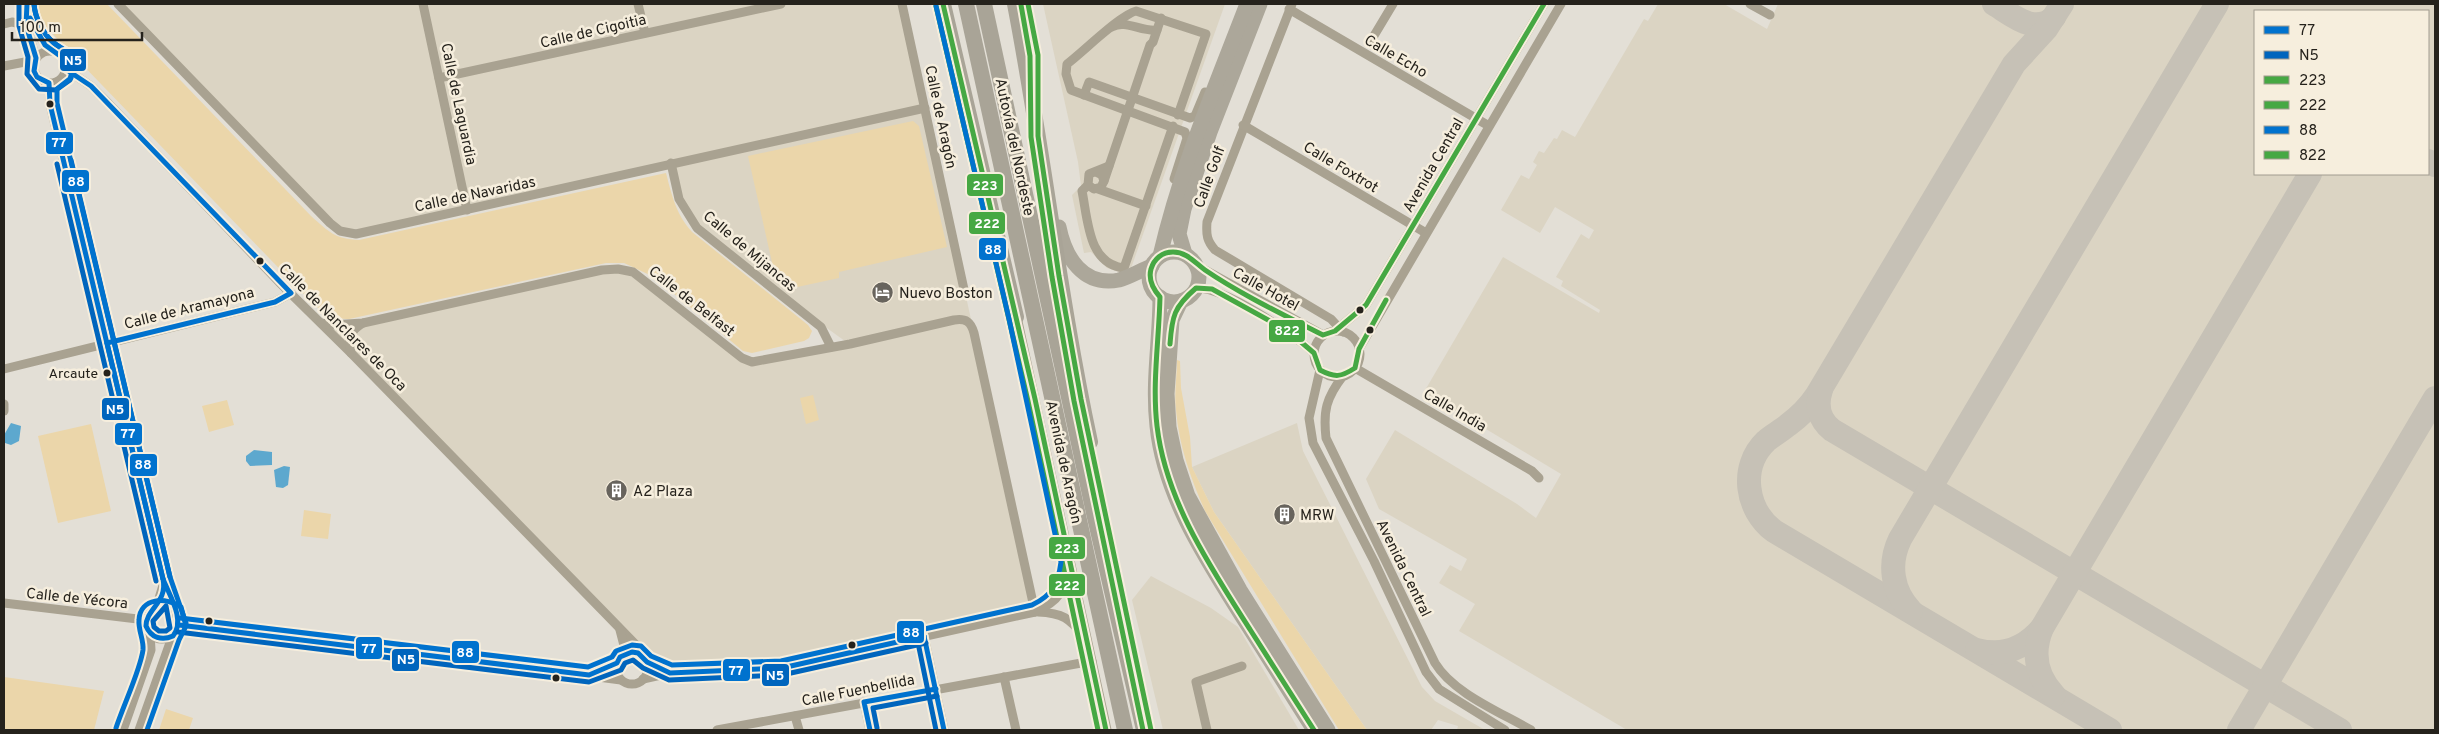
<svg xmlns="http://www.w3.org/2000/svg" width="2439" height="734" font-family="Overpass,sans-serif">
<rect width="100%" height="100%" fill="#e3dfd6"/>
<g fill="#dbd4c3" fill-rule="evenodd">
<polygon points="118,4 902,4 1035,612 782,668 647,675 647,662 638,653 626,653 619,628 321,323 343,324 602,270 633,272 752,362 849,344 777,292 687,215 671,163 391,226 340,231"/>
<polygon points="1043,4 1225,4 1130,271 1119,272 1107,268 1091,252 1084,253 1072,195 1081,186 1078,162"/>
<path d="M1658 4H1724L1767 29 1778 4H2435V730H1627L1459 631 1475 604 1439 583 1450 565 1461 571 1467 559 1379 509 1366 479 1395 430 1517 504 1536 518 1561 474 1424 392 1503 257 1599 313 1600 310 1561 286 1563 281 1556 277 1581 234 1589 239 1594 230 1555 207 1540 233 1501 210 1521 175 1529 179 1537 165 1533 162 1539 151 1544 153 1554 138 1557 139 1562 130 1575 137 1644 19 1648 21ZM2255 11H2428V174H2255Z"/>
<polygon points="1297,423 1303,451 1422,687 1435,701 1485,730 1457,730 1458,726 1438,720 1431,730 1367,730 1214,512 1192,467"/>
<polygon points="1151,576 1211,608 1238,627 1299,730 1163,730 1132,600"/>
</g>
<g fill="#ebd6aa">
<path d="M39 4H107L311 216C329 232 335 239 359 240L666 173C672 196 676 214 692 232L808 325 812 331 809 338 804 341 752 353 743 351 654 277 624 263H606L349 319C325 320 314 304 298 288L45 26 38 15Z"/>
<polygon points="913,121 919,126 947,247 839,272 839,278 788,289 776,280 748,156"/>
<path d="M1177 360 1180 361 1181 388 1190 437 1192 467 1214 512 1367 730H1339L1205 511C1191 479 1179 446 1176 410 1174 394 1177 376 1177 360Z"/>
<polygon points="813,395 819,420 806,424 800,398"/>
<polygon points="227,400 234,425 209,432 202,406"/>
<polygon points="91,424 111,511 58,523 38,436"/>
<polygon points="304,510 331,514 328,539 301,536"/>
<polygon points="4,677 104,691 94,730 4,730"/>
<polygon points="166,709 193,718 189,730 159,730"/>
</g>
<g fill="#5da8ce">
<polygon points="11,423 21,426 19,441 11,445 5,443 4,435"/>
<polygon points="254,450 272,452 272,465 250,466 246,461 246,456"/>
<polygon points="284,466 290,467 288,485 283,488 276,487 274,470"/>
</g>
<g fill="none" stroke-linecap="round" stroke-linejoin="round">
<g stroke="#c6c1b6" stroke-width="24">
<path d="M1994 4C2011 14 2035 36 2054 17"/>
<path d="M2062 4 2046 29 2014 64 1817 395C1809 407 1799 417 1788 425 1781 431 1773 435 1766 441 1739 467 1746 510 1774 531L2110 730"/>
<polyline points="2428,161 2435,165"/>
<path d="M1821 390C1816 405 1819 420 1832 430L2340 730"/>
<path d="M1911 611C1892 591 1888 564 1900 539L2217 4"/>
<path d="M1977 650C2003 657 2025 648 2042 628"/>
<path d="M2054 695C2036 676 2032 652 2042 628L2310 174"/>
<polyline points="2239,730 2435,398"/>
</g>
<g stroke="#a9a291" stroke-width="9">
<polyline points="27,4 26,25 36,58"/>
<polyline points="118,4 330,223 340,231 356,234 925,108"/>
<polyline points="423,4 467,210"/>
<polyline points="638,4 645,33"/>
<polyline points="902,4 965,294"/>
<path d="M1292 4 1207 222C1206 235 1207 241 1215 250L1331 319 1343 332"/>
<polyline points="1750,4 1770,15"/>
<polyline points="1289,9 1489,126"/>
<polyline points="27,12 42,40 50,50"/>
<polyline points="4,24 12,22 26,25"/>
<path d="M1112 27C1125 19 1141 32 1157 30"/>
<polyline points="1372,39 1393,4"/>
<circle cx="50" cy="67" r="16"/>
<polyline points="4,66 25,62 34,64"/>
<polyline points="67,70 91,86 109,104 279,282 351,353 603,611 637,646 643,656"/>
<polyline points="439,78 781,4"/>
<polyline points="49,83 50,104 163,579 175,612"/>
<polyline points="1084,95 1089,82 1190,118 1195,116 1205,92"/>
<polyline points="1243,125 1426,233"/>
<polyline points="671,163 679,199 697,228 821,327 831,347"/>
<polyline points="1096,172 1102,175 1104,181 1101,187 1094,189 1088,185 1089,174 1109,166"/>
<path d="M1174 179 1187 138 1185 132 1071 90 1066 74 1067 64C1083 52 1120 15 1136 11L1206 34 1178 115"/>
<polyline points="1104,181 1150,45 1153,42 1161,18"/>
<path d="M1088 185 1082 191C1088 220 1088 264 1124 268L1173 126"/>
<polyline points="1098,189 1146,206"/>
<polyline points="1196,265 1323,335"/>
<path d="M1196 288C1223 286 1293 334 1314 353"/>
<path d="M321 323 331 325 363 323 602 270 618 269 633 272 742 358 752 362 850 344 954 320C966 318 971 322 974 333L1035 612"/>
<polyline points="1335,331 1366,305 1544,4"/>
<circle cx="1337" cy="354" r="23"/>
<polyline points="1359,349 1561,4"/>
<path d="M351 353C347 338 350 331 363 323"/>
<polyline points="1355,368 1532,471 1539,478"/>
<polyline points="4,369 275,302 291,293"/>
<polyline points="1320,370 1309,418 1313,443 1374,561 1426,672 1439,689 1505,730"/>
<path d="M1343 376C1326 398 1323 411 1326 438L1435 663C1453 693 1500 712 1531 730"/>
<polyline points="4,404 4,411"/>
<polyline points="4,603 146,620"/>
<circle cx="162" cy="623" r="16"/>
<polyline points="156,608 164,582"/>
<path d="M1038 612C1063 613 1069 618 1085 637"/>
<polyline points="179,625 355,645 621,680"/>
<polyline points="620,630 626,653"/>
<polyline points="924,636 944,730"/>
<circle cx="632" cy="668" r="16"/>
<polyline points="647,662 670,673"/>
<polyline points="590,675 617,663"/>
<polyline points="1004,677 1016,730"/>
<path d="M643 679 670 673 782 668 1035 612C1061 600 1063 592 1069 565"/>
<polyline points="864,702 870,730"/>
<polyline points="795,716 799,730"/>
<polyline points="123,730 151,650 150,633"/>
<polyline points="139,730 172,637"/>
<polyline points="717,730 1092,661"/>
<polyline points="1207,730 1196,682 1242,666"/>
</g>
<polyline stroke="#a9a291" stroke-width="11" points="1016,317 1106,730"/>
<g stroke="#aca79a" stroke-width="15">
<path d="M1059 227C1065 257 1083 287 1119 280 1130 277 1141 270 1152 266"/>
<circle cx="1174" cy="277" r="25"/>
<polyline points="1185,254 1179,234 1184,209 1210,132 1260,4"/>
<path d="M1160 256C1180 169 1215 87 1247 4"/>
<path d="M1160 297C1160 340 1152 382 1157 426 1164 496 1206 559 1243 618 1267 655 1290 693 1314 730"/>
<polyline points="1181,301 1172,320 1167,394 1169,427 1176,460 1188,496 1240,590 1328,730"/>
</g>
<g stroke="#a9a497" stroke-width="16">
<polyline points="943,4 1016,317"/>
<polyline points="966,4 1125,730"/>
<polyline points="984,4 1094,513 1144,730"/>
<path d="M1015 4C1043 149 1059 297 1090 442"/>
</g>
<defs>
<g id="bus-1">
<polyline points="27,4 26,25 36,58 34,71 37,77 49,83 50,104 163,579"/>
<polyline points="30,18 45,45 63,58 67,70 91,86 291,293 275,302 107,343"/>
<polyline points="107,343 163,579"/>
<path d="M163 579C169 595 186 620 173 636 162 641 151 638 146 626 146 609 168 602 163 579Z"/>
<polyline points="179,625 589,675 617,663 620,657 632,652 638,653 647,662 670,673 782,668 924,636"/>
<polyline points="924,636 944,730"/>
<polyline points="870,730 864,702 936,689"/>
</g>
<g id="bus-2">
<path d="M19 4V26L28 57 27 74 39 89 56 90 70 80 74 62C70 51 63 50 54 43 43 34 35 18 34 4"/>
<polyline points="71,160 170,577"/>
<polyline points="57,164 156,581"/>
<polygon points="166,606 170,628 166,631 159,631 154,627 153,621"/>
<polyline points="178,632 589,682 621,670 625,663 633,660 643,668 669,680 782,675 926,643"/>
<polyline points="917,638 936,730"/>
<polyline points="877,728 873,708 937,696"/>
</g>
<g id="bus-3">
<polyline points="943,4 1035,399 1106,730"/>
<polyline points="1028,4 1038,55 1038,136 1059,276 1081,399 1151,730"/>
</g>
<g id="bus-4">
<polyline points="1021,5 1030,56 1031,137 1052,277 1074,401 1143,730"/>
<polyline points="936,6 1028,401 1098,730"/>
</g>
<g id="bus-5">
<path d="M34 4C35 18 43 34 54 43 63 50 70 51 74 62L71 78 57 89V103L170 577 186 623"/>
<path d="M180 618 588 667 612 657 616 651 632 645 641 646 651 656 672 665 781 661 1032 605C1053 595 1058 584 1061 562L1009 319 936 6"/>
<path d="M116 728C123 706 140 671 143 650 144 640 138 630 139 620 140 597 167 597 181 607L186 626 179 640 147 730"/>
</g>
<g id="bus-6">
<path d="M1170 344C1172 316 1174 307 1196 288L1212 289 1288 331 1314 353 1320 370C1335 378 1341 377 1355 368L1359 349 1386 300"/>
<path d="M1314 730C1293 697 1272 664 1251 631 1211 568 1166 502 1157 426 1152 383 1159 340 1160 297 1153 289 1148 280 1151 269 1154 259 1162 252 1173 252 1187 252 1195 263 1205 270 1242 295 1284 315 1323 335L1335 331 1366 305 1544 4"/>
</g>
</defs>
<use href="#bus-1" stroke="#f6eedd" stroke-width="9"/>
<use href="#bus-2" stroke="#f6eedd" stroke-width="9"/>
<use href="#bus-3" stroke="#f6eedd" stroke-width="9"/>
<use href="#bus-4" stroke="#f6eedd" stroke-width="9"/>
<use href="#bus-5" stroke="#f6eedd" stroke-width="9"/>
<use href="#bus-6" stroke="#f6eedd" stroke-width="9"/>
<use href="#bus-1" stroke="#0072ce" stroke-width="5"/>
<use href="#bus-2" stroke="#0065bd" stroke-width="5"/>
<use href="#bus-3" stroke="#46a843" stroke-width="5"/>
<use href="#bus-4" stroke="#46a843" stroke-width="5"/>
<use href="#bus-5" stroke="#0072ce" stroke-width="5"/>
<use href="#bus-6" stroke="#46a843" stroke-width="5"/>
</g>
<defs>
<symbol id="hotel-disc" viewBox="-11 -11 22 22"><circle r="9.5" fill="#68645d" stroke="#f6eedd"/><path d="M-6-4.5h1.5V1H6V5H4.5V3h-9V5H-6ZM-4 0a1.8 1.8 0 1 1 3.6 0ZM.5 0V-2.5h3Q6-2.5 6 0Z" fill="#fff"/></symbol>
<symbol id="building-disc" viewBox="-11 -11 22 22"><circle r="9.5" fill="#68645d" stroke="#f6eedd"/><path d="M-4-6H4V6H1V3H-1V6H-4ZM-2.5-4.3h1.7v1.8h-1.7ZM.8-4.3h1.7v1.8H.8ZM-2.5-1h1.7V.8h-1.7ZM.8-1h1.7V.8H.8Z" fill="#fff"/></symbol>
</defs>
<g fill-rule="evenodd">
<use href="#hotel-disc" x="870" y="280" width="25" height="25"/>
<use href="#building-disc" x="604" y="478" width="25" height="25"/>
<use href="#building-disc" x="1272" y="502" width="25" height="25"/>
</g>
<g fill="#25221c" stroke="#f6eedd" stroke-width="2">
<circle cx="50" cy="104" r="4.5"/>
<circle cx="260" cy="261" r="4.5"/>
<circle cx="1360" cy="310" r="4.5"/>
<circle cx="1370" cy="330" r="4.5"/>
<circle cx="107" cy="373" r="4.5"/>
<circle cx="209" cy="621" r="4.5"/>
<circle cx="852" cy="645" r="4.5"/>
<circle cx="556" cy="678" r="4.5"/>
</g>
<g text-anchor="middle" stroke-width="5" stroke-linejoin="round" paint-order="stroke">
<g font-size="14" fill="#25221c" stroke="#f6eedd" text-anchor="end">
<text x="98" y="378">Arcaute</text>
</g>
<g font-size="15" fill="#25221c" stroke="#f6eedd">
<text transform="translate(593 31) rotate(-13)" y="5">Calle de Cigoitia</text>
<text transform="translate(1396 56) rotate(30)" y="5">Calle Echo</text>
<text transform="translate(459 104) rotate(78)" y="5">Calle de Laguardia</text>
<text transform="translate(941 117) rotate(78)" y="5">Calle de Aragón</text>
<text transform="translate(1015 147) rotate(78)" y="5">Autovía del Nordeste</text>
<text transform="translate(1433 165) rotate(-60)" y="5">Avenida Central</text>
<text transform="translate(1341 167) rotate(31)" y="5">Calle Foxtrot</text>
<text transform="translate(1209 177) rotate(-70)" y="5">Calle Golf</text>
<text transform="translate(475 194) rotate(-12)" y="5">Calle de Navaridas</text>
<text transform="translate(750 251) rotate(40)" y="5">Calle de Mijancas</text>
<text transform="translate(1266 289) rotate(29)" y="5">Calle Hotel</text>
<text transform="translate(692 301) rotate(38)" y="5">Calle de Belfast</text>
<text transform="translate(189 308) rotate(-14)" y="5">Calle de Aramayona</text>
<text transform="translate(343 327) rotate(45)" y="5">Calle de Nanclares de Oca</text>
<text transform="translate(1455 410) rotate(30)" y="5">Calle India</text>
<text transform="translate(1064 462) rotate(78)" y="5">Avenida de Aragón</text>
<text transform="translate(1404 568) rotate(64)" y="5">Avenida Central</text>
<text transform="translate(77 598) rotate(6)" y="5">Calle de Yécora</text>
<text transform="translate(858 690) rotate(-11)" y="5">Calle Fuenbellida</text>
</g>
<g font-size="15" fill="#25221c" stroke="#f6eedd" text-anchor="start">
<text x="899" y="298">Nuevo Boston</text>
<text x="633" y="496">A2 Plaza</text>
<text x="1300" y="520">MRW</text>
</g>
</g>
<g stroke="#f6eedd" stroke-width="2">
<rect x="59" y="48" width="28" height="24" rx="5" fill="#0065bd"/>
<rect x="45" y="131" width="29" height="24" rx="5" fill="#0072ce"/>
<rect x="61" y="169" width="29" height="24" rx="5" fill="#0072ce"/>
<rect x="966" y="173" width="38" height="24" rx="5" fill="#46a843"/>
<rect x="968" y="211" width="38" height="24" rx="5" fill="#46a843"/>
<rect x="978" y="237" width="29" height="24" rx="5" fill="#0072ce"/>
<rect x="1268" y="319" width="38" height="24" rx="5" fill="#46a843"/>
<rect x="101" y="397" width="29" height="24" rx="5" fill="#0065bd"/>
<rect x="114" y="422" width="29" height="24" rx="5" fill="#0072ce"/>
<rect x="129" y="453" width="29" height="24" rx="5" fill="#0072ce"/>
<rect x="1048" y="536" width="38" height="24" rx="5" fill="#46a843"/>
<rect x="1048" y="573" width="38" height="24" rx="5" fill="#46a843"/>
<rect x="896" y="620" width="29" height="24" rx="5" fill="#0072ce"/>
<rect x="355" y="636" width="28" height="24" rx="5" fill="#0072ce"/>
<rect x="451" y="640" width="29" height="24" rx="5" fill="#0072ce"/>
<rect x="391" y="648" width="29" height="24" rx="5" fill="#0065bd"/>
<rect x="722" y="658" width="29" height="24" rx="5" fill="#0072ce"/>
<rect x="761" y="663" width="29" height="24" rx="5" fill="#0065bd"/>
</g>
<g font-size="14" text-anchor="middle" font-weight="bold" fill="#fff">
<text x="73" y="65">N5</text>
<text x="59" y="147">77</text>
<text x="76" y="186">88</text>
<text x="985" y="190">223</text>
<text x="987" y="228">222</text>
<text x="993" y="254">88</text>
<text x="1287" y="335">822</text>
<text x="115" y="414">N5</text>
<text x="128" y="438">77</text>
<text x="143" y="469">88</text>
<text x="1067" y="553">223</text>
<text x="1067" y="590">222</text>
<text x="911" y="637">88</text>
<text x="369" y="653">77</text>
<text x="465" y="657">88</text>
<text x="406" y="664">N5</text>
<text x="736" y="675">77</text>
<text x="775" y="680">N5</text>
</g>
<rect width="2439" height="734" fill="none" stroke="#25221c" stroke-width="10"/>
<rect x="2254" y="10" width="175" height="165" fill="#f6eedd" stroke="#a29c90"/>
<rect x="2264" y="26" width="25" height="8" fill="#0072ce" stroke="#a29c90"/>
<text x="2299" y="35" font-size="15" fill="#25221c">77</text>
<rect x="2264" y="51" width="25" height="8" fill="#0065bd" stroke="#a29c90"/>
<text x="2299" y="60" font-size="15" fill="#25221c">N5</text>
<rect x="2264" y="76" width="25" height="8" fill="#46a843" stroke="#a29c90"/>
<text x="2299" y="85" font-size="15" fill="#25221c">223</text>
<rect x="2264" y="101" width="25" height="8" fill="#46a843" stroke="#a29c90"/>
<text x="2299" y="110" font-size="15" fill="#25221c">222</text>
<rect x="2264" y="126" width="25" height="8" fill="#0072ce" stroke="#a29c90"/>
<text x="2299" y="135" font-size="15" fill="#25221c">88</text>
<rect x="2264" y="151" width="25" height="8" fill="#46a843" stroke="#a29c90"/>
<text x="2299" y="160" font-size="15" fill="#25221c">822</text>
<path d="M12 32v8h130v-8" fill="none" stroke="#25221c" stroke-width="2.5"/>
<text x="20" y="32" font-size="15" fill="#25221c" stroke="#f6eedd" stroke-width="4" paint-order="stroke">100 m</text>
</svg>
